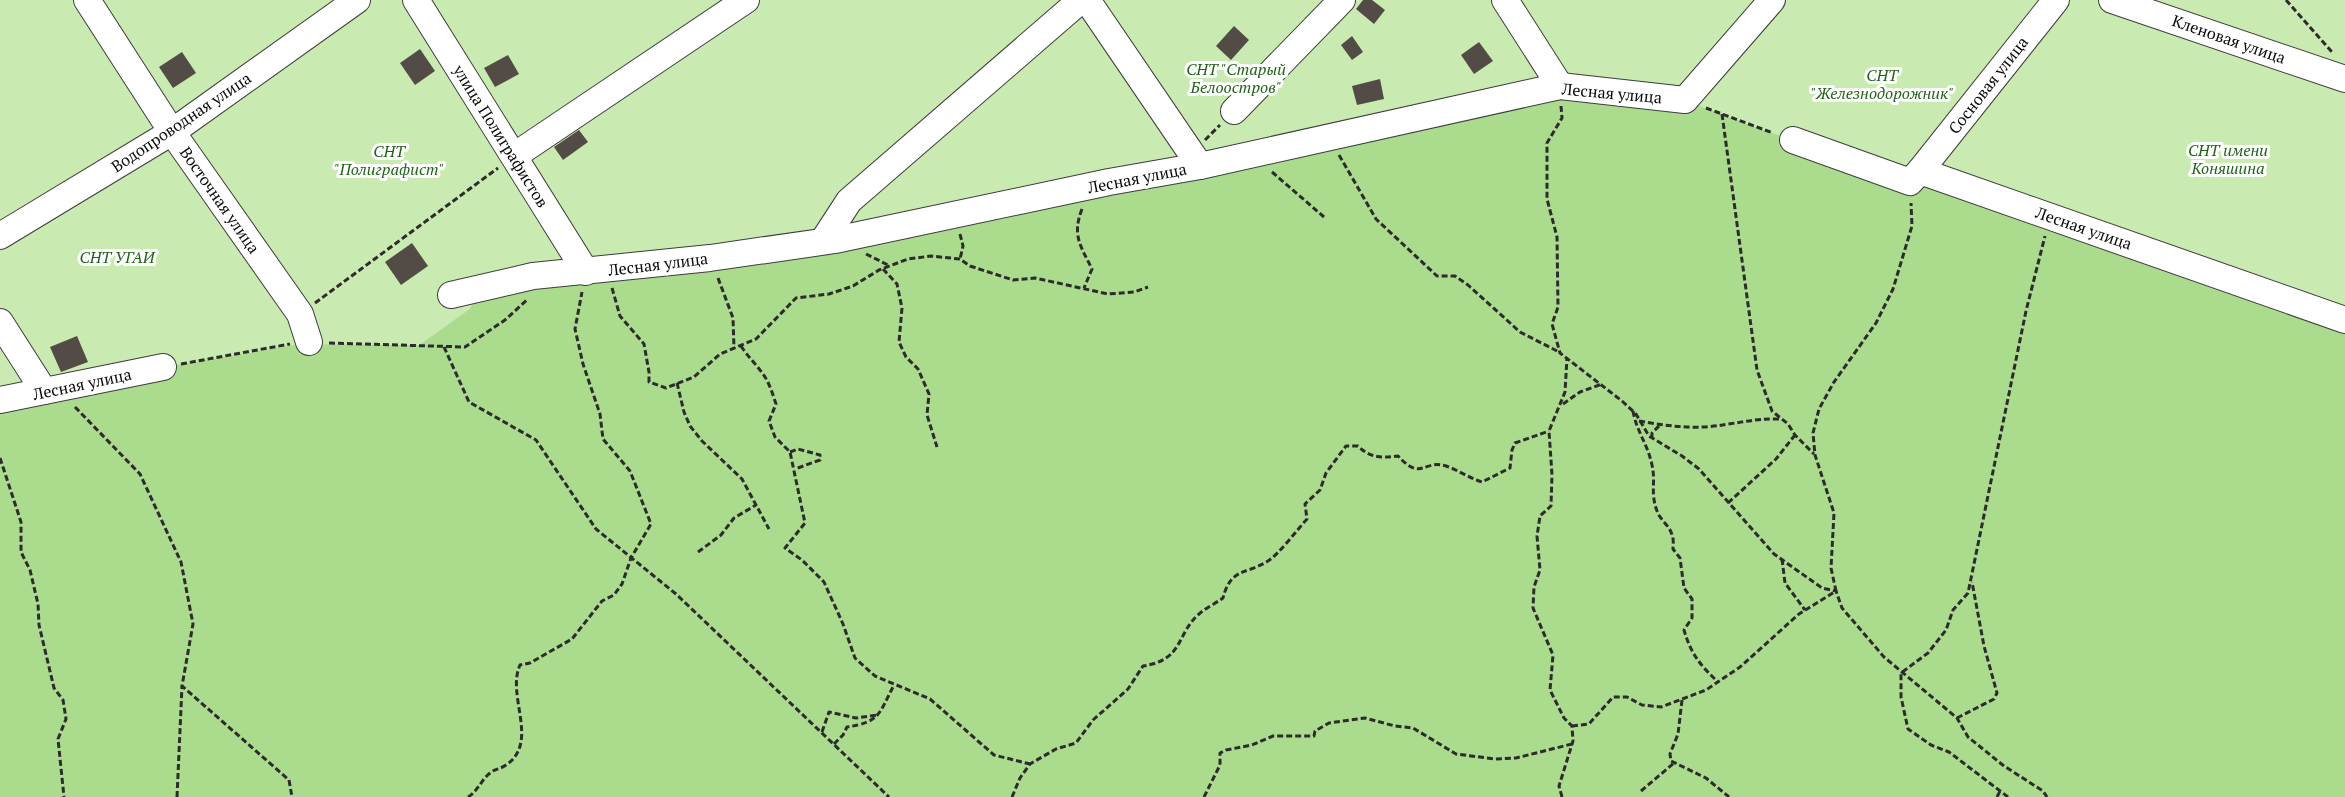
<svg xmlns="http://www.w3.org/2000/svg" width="2345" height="797" font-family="'PT Serif',serif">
<rect width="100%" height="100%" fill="#fffce7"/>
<polygon fill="#c9eab0" points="0,0 2345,0 2345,320 1195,167 490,285 468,310 419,345 300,344 169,366 0,400"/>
<polygon fill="#abdc8e" points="1557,87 1683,100 1851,162 1921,170 2345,320 2345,797 0,797 0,400 169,366 300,344 419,345 468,310 490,285 705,259"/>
<g fill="#534c46">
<polygon points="1363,0 1372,0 1385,10 1374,24 1356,9"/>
<polygon points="1234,26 1249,40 1231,60 1216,46"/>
<polygon points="1352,36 1363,52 1352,60 1341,45"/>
<polygon points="1479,42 1493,61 1474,74 1461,55"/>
<polygon points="420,49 435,71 415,85 400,63"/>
<polygon points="182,52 196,73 173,88 159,67"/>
<polygon points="508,55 519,74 495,87 484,68"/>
<polygon points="1380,79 1384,99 1357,105 1352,86"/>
<polygon points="579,130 588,142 563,160 554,147"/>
<polygon points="412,243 428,266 401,285 385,262"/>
<polygon points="77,336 88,362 61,372 50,347"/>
</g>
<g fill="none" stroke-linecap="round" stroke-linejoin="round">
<defs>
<g id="minor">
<polyline points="87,0 172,132 300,314 309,342"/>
<polyline points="416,0 586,272"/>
<polyline points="1087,0 1200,166"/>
<polyline points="1505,0 1560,86"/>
<polyline points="2112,0 2345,79"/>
<polyline points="1234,111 1342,0"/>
<polyline points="1793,140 1910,182 1920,171 2345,320"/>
<polyline points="514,156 746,0"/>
<polyline points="1920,171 2056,0"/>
<polyline points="0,236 172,132 357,0"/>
<polyline points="823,241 849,201 1081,0"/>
<polyline points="451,295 533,276 710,258 835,240 1109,182 1200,166 1560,86 1685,100 1772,0"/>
<polyline points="0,322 44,391"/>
<polyline points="0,400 163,367"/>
</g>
</defs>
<use href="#minor" stroke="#3d3d3d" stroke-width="28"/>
<g stroke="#2c2c2c" stroke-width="3" stroke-dasharray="6 3" stroke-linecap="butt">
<polyline points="2286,0 2332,52"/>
<polyline points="1561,106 1562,118 1547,143 1547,199 1557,237 1558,307 1552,324 1560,353 1622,401 1636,414 1649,436 1682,456 1699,469 1774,554 1822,588 1836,591 1842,608 1884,657 1957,718 1968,737 2004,766 2043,791 2047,797"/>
<polyline points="1706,108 1773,133"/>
<polyline points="1722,114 1757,370 1772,411 1788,424 1795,435 1814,454"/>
<polyline points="1205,140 1220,125"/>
<polyline points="1339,155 1376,219 1437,276 1455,276 1468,285 1520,332 1559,352"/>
<polyline points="1272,172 1324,217"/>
<path d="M1082 209C1072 235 1080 245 1092 269L1084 288"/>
<polyline points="960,234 963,246 960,259"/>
<polyline points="866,254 890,266"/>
<polyline points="883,269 897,284 902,308 899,342 906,357 918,369 929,394 927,415 937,447"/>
<polyline points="718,278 733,318 734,348"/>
<polyline points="612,288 620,316 644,344 649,372 649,382 666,388 694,377 720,354 756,339 796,298 829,294 853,286 879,270 908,259 931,256 960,259 970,266 1013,280 1035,278 1108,294 1134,292 1148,287"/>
<polyline points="315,303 498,168"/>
<polyline points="329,343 465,347 505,320 528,299"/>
<path d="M741 346C748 357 758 366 765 377 770 385 773 395 776 404L769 421 775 437 790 452 805 523 785 548 802 560 824 582 843 624 855 658 875 676 930 699 994 755 1030 764"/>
<polyline points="444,347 469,402 536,440 596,529 676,594 889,797"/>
<polyline points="181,364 290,344"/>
<polyline points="677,383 684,412 690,426 702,441 742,479 769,529"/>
<polyline points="1563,404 1580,392 1602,384"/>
<polyline points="75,407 140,474 181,562 193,624 182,686 289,780 292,797"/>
<path d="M1633 411C1636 430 1648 445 1652 465 1656 483 1650 492 1657 511 1660 520 1670 526 1672 535 1674 539 1673 545 1673 549L1680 558 1684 588 1692 599V618L1684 630C1691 654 1700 665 1718 682"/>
<path d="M1639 421C1661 425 1683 428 1705 427 1732 425 1752 418 1780 419"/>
<polyline points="1652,438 1652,433 1660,425"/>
<polyline points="790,452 798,449 820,455 820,460 795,469"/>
<polyline points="0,458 21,522 21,552 30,570 38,604 39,625 54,688 63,700 66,719 58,739 64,797"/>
<polyline points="1728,503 1776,459 1795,435"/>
<polyline points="698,552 721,535 734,518 756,505"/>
<polyline points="1782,559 1785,583 1805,610"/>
<polyline points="1682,700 1678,734 1670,754 1671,761 1706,778 1729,797"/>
<polyline points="1957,718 1994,699 1997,693 1984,646 1972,582"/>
<polyline points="1572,726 1589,724 1613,697 1627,697 1642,705 1661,707 1706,690 1740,667 1799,614 1836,591 1831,568 1834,513 1815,455 1813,433 1819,409 1834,382 1876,323 1893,289 1912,226 1911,203"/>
<polyline points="822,732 829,712 856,718 877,715"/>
<path d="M834 744 843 735 847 727C881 722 879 713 894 685"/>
<polyline points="1641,791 1674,763"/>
<polyline points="177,797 182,686"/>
<path d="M468 797C478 791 481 780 490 773 494 769 501 769 506 765 540 742 506 696 520 665L530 663 572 639 602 601 614 595 622 584 631 558 651 524 630 471 603 439 600 414 583 364 575 329 582 292"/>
<path d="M1012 797 1020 778 1030 764 1056 749 1076 743 1093 720 1128 689 1143 666C1184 660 1176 634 1199 614 1206 608 1216 603 1223 598 1231 567 1246 575 1268 561 1279 554 1297 530 1307 519L1305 504 1320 490 1326 473 1346 446H1358C1370 458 1381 458 1398 456 1422 482 1423 459 1446 466 1458 470 1469 478 1482 482L1510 468 1512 450 1515 443 1549 431"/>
<polyline points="1204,797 1220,765 1220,753 1226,750 1252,745 1273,736 1314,736 1315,731 1329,723 1365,718 1395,726 1413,728 1456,754 1495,759 1516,758 1572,744"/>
<polyline points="1562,797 1559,786 1573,741 1572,726 1564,718 1550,690 1553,655 1533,608 1534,587 1540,570 1537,536 1540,516 1551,506 1552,475 1549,431 1565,392 1567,358"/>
<polyline points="1997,797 2000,791"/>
<polyline points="2008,797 1949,752 1931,745 1908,729 1901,697 1901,673 1928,653 1946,630 1953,610 1968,593 2026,311 2045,236"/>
</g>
<use href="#minor" stroke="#fff" stroke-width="26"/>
</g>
<g text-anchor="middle" stroke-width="6" stroke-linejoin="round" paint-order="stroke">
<g font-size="16" fill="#0a0a0a" stroke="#fff">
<text transform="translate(2229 39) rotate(19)" y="6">Кленовая улица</text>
<text transform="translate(1988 85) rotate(-52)" y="6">Сосновая улица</text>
<text transform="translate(1612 93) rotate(5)" y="6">Лесная улица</text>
<text transform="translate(181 122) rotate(-34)" y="6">Водопроводная улица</text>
<text transform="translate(501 136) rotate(58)" y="6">улица Полиграфистов</text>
<text transform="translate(1137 178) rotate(-11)" y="6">Лесная улица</text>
<text transform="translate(220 200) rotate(55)" y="6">Восточная улица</text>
<text transform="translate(2084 228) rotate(19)" y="6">Лесная улица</text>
<text transform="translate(658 264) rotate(-7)" y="6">Лесная улица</text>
<text transform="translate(82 384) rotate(-12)" y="6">Лесная улица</text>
</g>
<g font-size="16" font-style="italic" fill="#226419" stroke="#fff">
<text x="1236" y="75">СНТ "Старый<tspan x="1236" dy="18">Белоостров"</tspan></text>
<text x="1882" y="81">СНТ<tspan x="1882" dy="18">"Железнодорожник"</tspan></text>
<text x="2228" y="156">СНТ имени<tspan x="2228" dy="18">Коняшина</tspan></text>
<text x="389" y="157">СНТ<tspan x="389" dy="18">"Полиграфист"</tspan></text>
<text x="117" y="263">СНТ УГАИ</text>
</g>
</g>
</svg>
